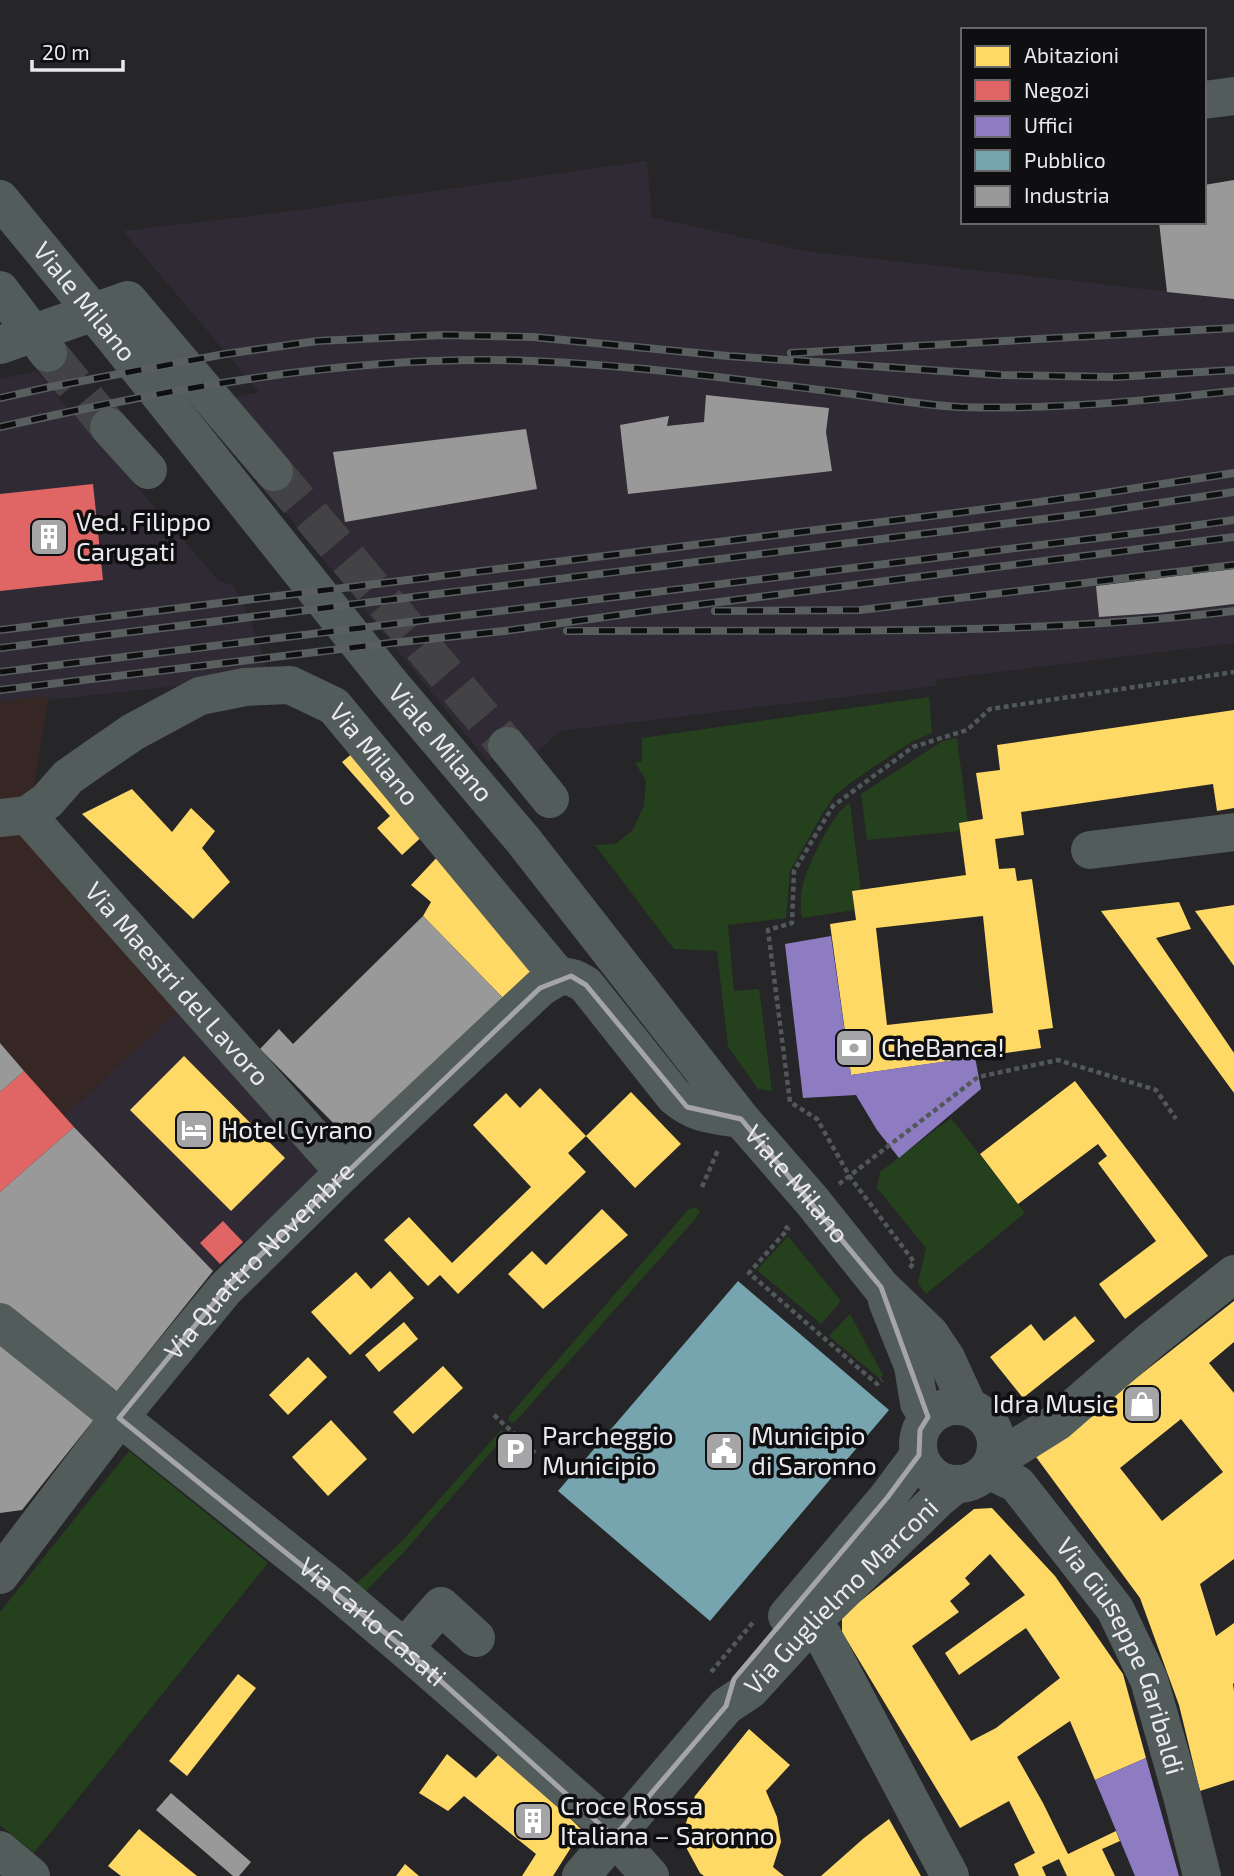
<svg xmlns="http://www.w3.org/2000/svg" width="1234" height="1876" font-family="'Exo 2',sans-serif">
<rect width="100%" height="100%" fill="#262528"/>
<g fill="#2f2a34">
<polygon points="647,161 652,217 805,251 1234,299 1234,643 936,680 936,686 928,687 560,731 534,755 523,732 488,762 261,483 231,398 259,392 123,231 292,211"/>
<polygon points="36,371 219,581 233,585 249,617 270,676 48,700 42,696 0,702 0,379"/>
<polygon points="179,1010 321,1171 213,1271 64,1116"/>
</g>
<polygon fill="#372724" points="42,696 48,700 26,837 179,1010 64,1116 213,1271 22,1510 0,1513 0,702"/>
<g fill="#25401c">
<polygon points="929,697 932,733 911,742 850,783 835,795 823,813 790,871 786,918 728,925 734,991 759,989 772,1091 758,1089 728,1047 717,951 674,949 595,845 615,844 632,831 644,806 646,780 635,763 642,761 642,738"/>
<polygon points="957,738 968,822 959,823 960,831 867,840 861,794 943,741"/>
<path d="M850 803 861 890 852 891 854 910 802 918C800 906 800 896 803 884 808 865 833 811 850 803Z"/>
<polygon points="951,1118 1025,1213 926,1294 918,1283 926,1248 877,1188 880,1172"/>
<polygon points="695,1207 700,1211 696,1218 515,1422 512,1423 508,1420 509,1416 688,1210"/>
<polygon points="788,1236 841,1301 821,1324 757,1270"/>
<polygon points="850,1314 883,1375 880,1379 829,1336"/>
<polygon points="501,1430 504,1432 504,1437 405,1551 366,1591 363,1591 357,1585 358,1582 403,1540"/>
<polygon points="129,1451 268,1563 34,1853 0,1825 0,1612"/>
</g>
<g fill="#ffd966" fill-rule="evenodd">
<path d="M1234 710V808L1217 811 1213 784 1021 812 1024 835 995 839 999 869 1015 868 1017 881 1032 879 1053 1028 1038 1030 1041 1048 851 1075 830 924 856 920 852 891 966 875 959 823 983 819 976 773 1000 770 997 745ZM983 916 993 1013 887 1025 876 928Z"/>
<polygon points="354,752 427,832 402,855 377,828 390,816 342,762"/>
<polygon points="132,789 172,832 191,808 215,831 202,848 230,882 193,919 82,814"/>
<polygon points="442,852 537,967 504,999 423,916 431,902 411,885"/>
<polygon points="1179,902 1191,929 1156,938 1234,1053 1234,1093 1101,911"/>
<polygon points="1234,905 1234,966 1195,911"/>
<polygon points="184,1056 285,1158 231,1211 130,1110"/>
<polygon points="1075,1081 1208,1256 1125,1319 1099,1284 1156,1241 1098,1163 1107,1156 1098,1144 1018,1204 980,1154"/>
<polygon points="540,1088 586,1136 568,1153 586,1172 458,1294 440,1275 428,1286 384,1240 409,1217 452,1263 531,1187 473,1125 506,1093 520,1108"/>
<polygon points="631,1092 681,1144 635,1188 586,1136"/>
<polygon points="602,1209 628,1235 543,1309 508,1274 532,1251 546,1265"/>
<polygon points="390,1271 414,1298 350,1355 311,1312 356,1272 371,1289"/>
<path d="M1234 1301V1342L1209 1363 1234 1393V1559L1200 1584 1216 1636 1234 1623V1683L1233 1684 1234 1691V1780L1200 1791 1179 1705 1140 1598 1036 1457ZM1181 1419 1223 1472 1162 1521 1120 1468Z"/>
<polygon points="1075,1316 1095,1341 1023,1398 990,1357 1031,1324 1044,1341"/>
<polygon points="404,1322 418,1339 379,1372 365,1355"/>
<polygon points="308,1357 327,1377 288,1415 269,1395"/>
<polygon points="443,1366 463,1388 413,1434 393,1412"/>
<polygon points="331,1420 367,1459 328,1496 292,1457"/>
<path d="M992 1508 1055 1576 1123 1674 1146 1758 1095 1780 1070 1721 1017 1757 1043 1803 1068 1854 1116 1831 1120 1841 1102 1849 1115 1876H1067L1059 1859 1042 1867 1046 1876H1019L1014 1864 1035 1853 1009 1801 960 1828 842 1632V1616L974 1509ZM990 1554 1025 1595 945 1653 959 1675 1026 1628 1060 1678 996 1728 971 1741 912 1646 959 1612 950 1601 970 1584 965 1578Z"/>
<polygon points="238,1674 256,1688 187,1776 169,1761"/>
<polygon points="749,1729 790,1765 766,1791 777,1817 781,1842 773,1867 784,1876 704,1876 700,1873 687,1849 685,1826 695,1796"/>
<polygon points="447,1754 476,1778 499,1754 518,1767 582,1830 553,1876 522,1876 536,1854 464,1796 448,1811 419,1793"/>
<polygon points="889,1819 921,1876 821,1876 864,1838"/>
<polygon points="139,1829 197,1876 121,1876 108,1866"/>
<polygon points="405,1864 419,1876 396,1876"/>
</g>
<g fill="#e06666">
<polygon points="93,484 103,580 0,591 0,494"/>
<polygon points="24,1071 74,1127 0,1192 0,1092"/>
<polygon points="223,1221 243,1242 220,1264 200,1243"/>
</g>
<g fill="#8e7cc3">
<polygon points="831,936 851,1075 975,1057 981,1089 899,1158 877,1130 856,1095 803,1098 785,944"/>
<polygon points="1146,1758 1179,1876 1135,1876 1095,1780"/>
</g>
<polygon fill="#76a5af" points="738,1281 889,1410 710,1621 558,1491"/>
<g fill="#999">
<polygon points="1234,180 1234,299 1167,292 1159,222 1204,222 1204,185"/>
<polygon points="706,395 829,408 826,432 832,471 628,494 620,425 669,416 667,426 704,422"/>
<polygon points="526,429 537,489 345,522 333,452"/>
<polygon points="1234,569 1234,604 1158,613 1099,617 1096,586"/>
<polygon points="423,916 504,999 356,1146 260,1049 279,1029 293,1044"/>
<polygon points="0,1043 24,1071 0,1092"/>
<polygon points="74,1127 213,1271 113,1396 0,1310 0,1192"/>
<polygon points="0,1344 96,1417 22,1510 0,1513"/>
<polygon points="171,1793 251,1862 239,1876 233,1876 156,1810"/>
</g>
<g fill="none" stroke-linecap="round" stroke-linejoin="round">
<g stroke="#434245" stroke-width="38" stroke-dasharray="38 19" stroke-linecap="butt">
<polyline points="50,355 109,427"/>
<polyline points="274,472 507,746"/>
</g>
<g stroke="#515958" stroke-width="4.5" stroke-dasharray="5 3.5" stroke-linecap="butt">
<polyline points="839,1184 978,1077 1058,1060 1156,1090 1176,1119"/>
<polyline points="702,1187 718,1150"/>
<polyline points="785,1226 788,1229 749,1273 877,1384 882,1380"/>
<polyline points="910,1268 914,1262 850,1177 817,1119 790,1102 768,930 792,923 794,871 833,806 913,747 967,730 990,709 1234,672"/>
<polyline points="494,1415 535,1453"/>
<polyline points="711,1672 755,1620"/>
</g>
<g stroke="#525c5b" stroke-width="38">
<polyline points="1204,100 1234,96"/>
<path id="s1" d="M0 199 116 340 390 683 523 840 741 1119 813 1202 881 1287 930 1334 946 1358 968 1406"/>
<polyline points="0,290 48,353"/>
<polyline points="0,345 128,300 274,472"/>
<polyline points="109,427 148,470"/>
<polyline points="507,746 550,799"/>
<path id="s2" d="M27 815 344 1172"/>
<path id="s3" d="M0 818 27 815 47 801 68 777 98 756 133 732 200 696 245 687 290 685 334 706 558 976"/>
<polyline points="1090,850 1234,832"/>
<polyline points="887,1301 913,1366 919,1403 928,1417"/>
<path id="s4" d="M0 1322 331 1586 404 1648 593 1813 650 1876"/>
<circle cx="957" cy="1445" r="39"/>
<polyline points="993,1462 1057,1422 1149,1342 1234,1274"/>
<path id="s5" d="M988 1470 1017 1484 1115 1609 1149 1680 1182 1796 1202 1876"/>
<path id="s6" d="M0 1575 119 1418 225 1289 344 1172 540 988C560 975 565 972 586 985L674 1096C696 1115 713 1115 741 1119"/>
<polyline points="787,1616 887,1498 919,1455"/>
<polyline points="813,1621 823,1636 950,1876"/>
<polyline points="404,1648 441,1606 476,1638"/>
<polyline points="0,1850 31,1876"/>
<path id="s7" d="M581 1876 726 1706 750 1690 813 1621 939 1498 956 1484"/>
</g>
<defs>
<g id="rail">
<polyline points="791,353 1234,328"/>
<polyline points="0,398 50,387 225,354 317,341 444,335 533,337 728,356 1000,375 1115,377 1234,370"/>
<path d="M0 427C174 388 352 354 531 361 633 365 735 379 836 392 876 397 919 405 960 407 1051 410 1143 401 1234 391"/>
<polyline points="715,611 860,610 1234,565"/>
<polyline points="0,630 955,513 1091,495 1234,473"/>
<path d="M567 631C789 629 1013 638 1234 611"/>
<polyline points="0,648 1092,513 1234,492"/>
<polyline points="0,672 1163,530 1234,520"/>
<polyline points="0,690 391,643 504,631 648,611 1234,537"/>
</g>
</defs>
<use href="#rail" stroke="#595f5e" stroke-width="8"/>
<use href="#rail" stroke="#0f0e10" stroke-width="5" stroke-dasharray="16" stroke-linecap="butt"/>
</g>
<path fill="none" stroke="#a5a4a7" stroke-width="5" stroke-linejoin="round" d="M571 976 586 985 687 1107 741 1119 881 1287 928 1417 920 1430 919 1455 887 1498 734 1679 726 1706 614 1837 404 1648 119 1418 225 1289 540 988Z"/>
<defs>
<symbol id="building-square" viewBox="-11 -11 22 22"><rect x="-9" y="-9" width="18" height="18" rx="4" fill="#a5a4a7" stroke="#0f0e10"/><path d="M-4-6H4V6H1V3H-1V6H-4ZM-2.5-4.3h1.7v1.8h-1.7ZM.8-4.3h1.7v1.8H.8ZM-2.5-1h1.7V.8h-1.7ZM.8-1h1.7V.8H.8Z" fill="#fff"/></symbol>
<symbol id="bank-square" viewBox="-11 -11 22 22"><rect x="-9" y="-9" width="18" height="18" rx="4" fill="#a5a4a7" stroke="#0f0e10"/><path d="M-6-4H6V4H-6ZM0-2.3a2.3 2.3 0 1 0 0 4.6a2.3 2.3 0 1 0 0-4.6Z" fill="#fff"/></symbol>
<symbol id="hotel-square" viewBox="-11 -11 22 22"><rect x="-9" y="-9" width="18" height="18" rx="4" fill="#a5a4a7" stroke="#0f0e10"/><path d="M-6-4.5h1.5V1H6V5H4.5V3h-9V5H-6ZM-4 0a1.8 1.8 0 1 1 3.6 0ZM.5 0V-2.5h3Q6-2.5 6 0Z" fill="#fff"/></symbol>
<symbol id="shop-square" viewBox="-11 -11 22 22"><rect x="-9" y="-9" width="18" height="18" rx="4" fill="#a5a4a7" stroke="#0f0e10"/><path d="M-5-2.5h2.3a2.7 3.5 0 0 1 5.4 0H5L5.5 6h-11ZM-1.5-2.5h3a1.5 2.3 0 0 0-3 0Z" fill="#fff"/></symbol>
<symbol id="parking-square" viewBox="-11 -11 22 22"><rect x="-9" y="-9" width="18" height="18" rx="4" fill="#a5a4a7" stroke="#0f0e10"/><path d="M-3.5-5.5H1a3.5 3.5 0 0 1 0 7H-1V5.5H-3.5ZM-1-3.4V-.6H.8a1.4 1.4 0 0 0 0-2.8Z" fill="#fff"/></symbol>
<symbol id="civic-square" viewBox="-11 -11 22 22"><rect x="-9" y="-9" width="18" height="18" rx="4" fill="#a5a4a7" stroke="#0f0e10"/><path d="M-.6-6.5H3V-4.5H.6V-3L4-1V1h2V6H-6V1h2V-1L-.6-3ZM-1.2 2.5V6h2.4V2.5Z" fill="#fff"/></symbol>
</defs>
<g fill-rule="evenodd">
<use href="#building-square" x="27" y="515" width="44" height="44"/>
<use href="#bank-square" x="832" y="1026" width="44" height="44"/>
<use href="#hotel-square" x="172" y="1108" width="44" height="44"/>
<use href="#shop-square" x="1120" y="1382" width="44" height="44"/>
<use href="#parking-square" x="493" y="1429" width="44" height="44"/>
<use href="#civic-square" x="702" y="1429" width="44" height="44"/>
<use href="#building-square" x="511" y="1799" width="44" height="44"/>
</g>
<g text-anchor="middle" stroke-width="7" stroke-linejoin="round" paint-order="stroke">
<g font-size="26" fill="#eae9ec" stroke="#0f0e10">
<text dy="9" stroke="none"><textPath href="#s1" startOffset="133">Viale Milano</textPath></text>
<text dy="9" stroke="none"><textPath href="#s1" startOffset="700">Viale Milano</textPath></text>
<text dy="9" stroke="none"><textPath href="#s3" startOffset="441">Via Milano</textPath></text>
<text dy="9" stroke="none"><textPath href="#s2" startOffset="226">Via Maestri del Lavoro</textPath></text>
<text dy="9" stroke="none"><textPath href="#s1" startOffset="1267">Viale Milano</textPath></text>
<text dy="9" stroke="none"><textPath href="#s6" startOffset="408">Via Quattro Novembre</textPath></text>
<text dy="9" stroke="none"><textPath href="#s7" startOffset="383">Via Guglielmo Marconi</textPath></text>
<text dy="9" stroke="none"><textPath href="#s4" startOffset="478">Via Carlo Casati</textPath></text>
<text dy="9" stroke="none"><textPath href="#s5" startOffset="236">Via Giuseppe Garibaldi</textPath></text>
</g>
<g font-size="26" fill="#eae9ec" stroke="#0f0e10" text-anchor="start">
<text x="76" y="531">Ved. Filippo<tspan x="76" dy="30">Carugati</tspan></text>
<text x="881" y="1057">CheBanca!</text>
<text x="221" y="1139">Hotel Cyrano</text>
<text x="1115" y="1413" text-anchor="end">Idra Music</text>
<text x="542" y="1445">Parcheggio<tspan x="542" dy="30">Municipio</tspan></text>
<text x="751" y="1445">Municipio<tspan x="751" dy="30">di Saronno</tspan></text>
<text x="560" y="1815">Croce Rossa<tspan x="560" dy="30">Italiana – Saronno</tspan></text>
</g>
</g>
<rect x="961" y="28" width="245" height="196" fill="#0f0e10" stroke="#676668" stroke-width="2"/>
<rect x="975" y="46" width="35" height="21" fill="#ffd966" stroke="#676668" stroke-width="2"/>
<text x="1024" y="63" font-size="21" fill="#eae9ec">Abitazioni</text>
<rect x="975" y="80" width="35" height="21" fill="#e06666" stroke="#676668" stroke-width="2"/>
<text x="1024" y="98" font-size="21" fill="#eae9ec">Negozi</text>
<rect x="975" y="116" width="35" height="21" fill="#8e7cc3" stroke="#676668" stroke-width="2"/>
<text x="1024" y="133" font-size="21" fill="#eae9ec">Uffici</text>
<rect x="975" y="150" width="35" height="21" fill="#76a5af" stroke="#676668" stroke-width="2"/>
<text x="1024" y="168" font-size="21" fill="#eae9ec">Pubblico</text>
<rect x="975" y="186" width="35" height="21" fill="#999999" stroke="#676668" stroke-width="2"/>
<text x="1024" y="203" font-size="21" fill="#eae9ec">Industria</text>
<path d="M32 60v10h91v-10" fill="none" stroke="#eae9ec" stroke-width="3.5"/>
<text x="42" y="60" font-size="21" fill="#eae9ec" stroke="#0f0e10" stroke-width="5" paint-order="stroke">20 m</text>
</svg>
